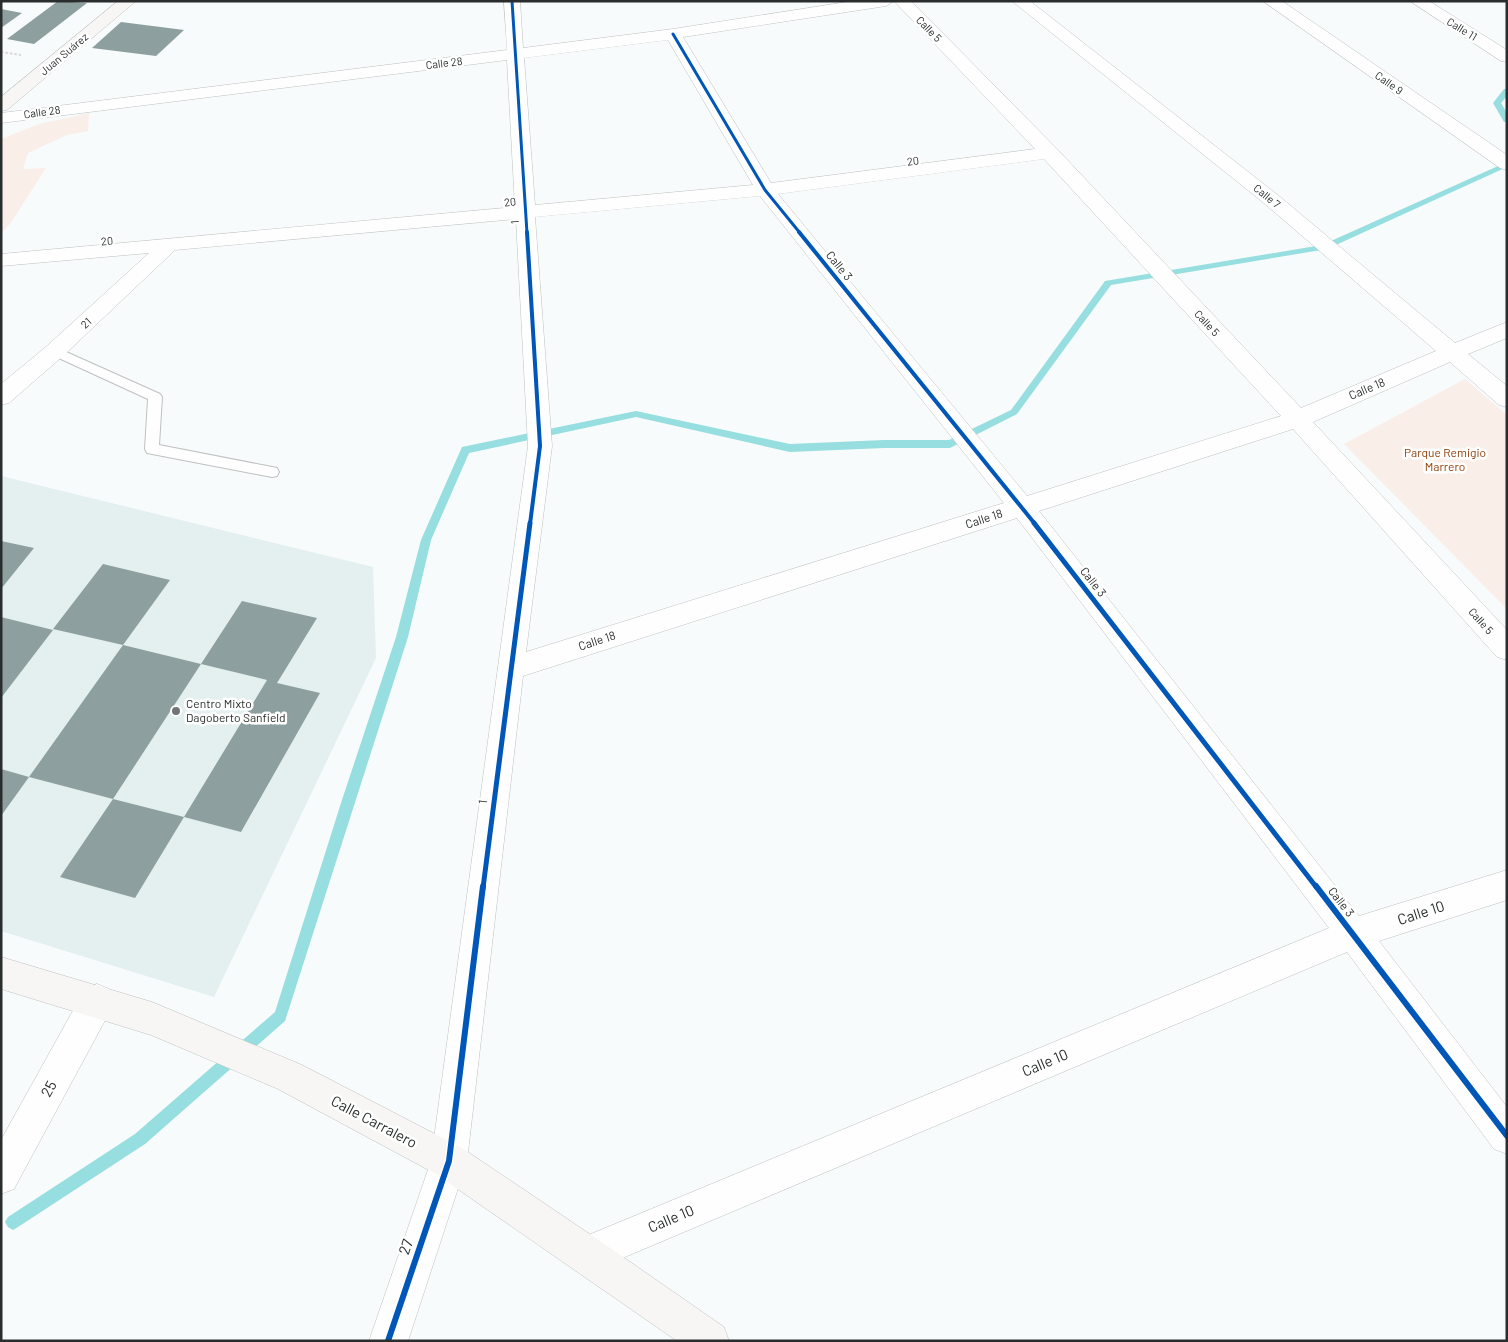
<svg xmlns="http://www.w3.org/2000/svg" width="1508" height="1342" font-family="Barlow,sans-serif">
<rect width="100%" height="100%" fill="#f7fbfb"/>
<polygon fill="#e4efef" points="1,476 373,567 376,658 214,997 1,931"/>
<g fill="#faeee8">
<polygon points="89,113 88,131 67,135 28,153 23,169 46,168 10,224 1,233 1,139 39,124"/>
<polygon points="1465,379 1507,415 1507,609 1344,444"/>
</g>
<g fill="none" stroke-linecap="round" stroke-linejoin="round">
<g fill="#96dedf" fill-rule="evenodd">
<polygon points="1504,89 1507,89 1507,96 1501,103 1507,113 1507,122 1504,122 1493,103"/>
<polygon points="1507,162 1507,167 1327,249 1111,285 1017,414 950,448 884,448 790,452 636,417 469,453 431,540 408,637 285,1021 145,1144 18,1227 13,1230 8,1227 5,1222 8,1217 135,1134 275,1012 341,803 396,637 421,540 462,447 636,411 790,444 884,440 949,440 1011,410 1105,281 1322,245"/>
</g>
</g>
<g fill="#8d9f9f">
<polygon points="58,1 87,3 34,44 7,39"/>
<polygon points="1,9 22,13 1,28"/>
<polygon points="121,22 184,30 156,56 92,48"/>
<polygon points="1,541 34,548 1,589"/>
<polygon points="103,564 170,580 123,645 53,629"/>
<polygon points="242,601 317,618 277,683 320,693 241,832 184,817 267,680 201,664"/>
<polygon points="1,617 53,630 1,698"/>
<polygon points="123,645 201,664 113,799 29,777"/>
<polygon points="1,769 29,777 1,816"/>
<polygon points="113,799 184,817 135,898 60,877"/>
</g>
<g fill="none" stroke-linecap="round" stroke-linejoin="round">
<defs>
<polygon id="lane" points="55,347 160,394 162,397 159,445 272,467 277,468 279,472 277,476 272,477 147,453 145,449 148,399 50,354 49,351 50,348"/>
<g id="street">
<path d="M504 1H520L523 48 673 29 853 1H894L886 6 683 37 771 183 1035 149 894 1H911L1057 149 1301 408 1436 351 1265 204 1012 1H1030L1279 196 1455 343 1507 322V338L1468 354 1507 386V407L1499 405 1450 362 1313 422 1507 630V660L1497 657 1293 429 1039 511 1359 916 1507 870V900L1379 941 1507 1107V1154L1494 1149 1347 952 587 1273 574 1267 568 1254 574 1241 1329 928 1017 518 523 676 467 1161 408 1341H369L431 1161 528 446 516 219 175 250 63 356 9 403 1 405V384L47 346 149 253 1 266V254L515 207 507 60 1 123V113L507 50ZM668 40 753 185 535 205 524 58ZM1044 159 1281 416 1027 496 778 194ZM760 196 1004 503 526 652 552 446 535 217Z"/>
<polygon points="1263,1 1282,1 1507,155 1507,170 1500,168"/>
<polygon points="1410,1 1429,1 1507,50 1507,62 1501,61"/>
<polygon points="97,984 109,989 114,1001 109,1013 14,1189 1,1194 1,1140 85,989"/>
</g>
<g id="secondary">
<polygon points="118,1 136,1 7,110 1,111 1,97"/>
<polygon points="1,957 152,1002 302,1065 462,1148 600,1241 724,1327 729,1341 677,1341 436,1174 278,1089 151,1035 1,989"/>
</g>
</defs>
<use href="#lane" stroke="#bec1c1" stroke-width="2"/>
<use href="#street" stroke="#bec1c1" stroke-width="1"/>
<use href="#secondary" stroke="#bec1c1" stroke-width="1"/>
<polyline stroke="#d8d8d8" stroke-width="2" stroke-dasharray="2.5 2" stroke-linecap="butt" points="1,52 21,55"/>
<use href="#lane" fill="#fefefe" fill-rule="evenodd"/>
<use href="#street" fill="#fefefe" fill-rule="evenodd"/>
<use href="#secondary" fill="#f8f6f4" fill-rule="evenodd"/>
<defs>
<g id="cycleway-far3">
<polyline points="512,1 527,233"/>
<polyline points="673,34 765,190 800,233"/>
</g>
<g id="cycleway-far2">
<polyline points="527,232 540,446 530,524"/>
<polyline points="799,232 1035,524"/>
</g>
<g id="cycleway-far1">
<polyline points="1034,523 1317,888"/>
<polyline points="483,888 530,523"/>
</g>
<g id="cycleway">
<polyline points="1316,886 1507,1136"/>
<polyline points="388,1341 449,1161 483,886"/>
</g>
</defs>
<use href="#cycleway-far3" stroke="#fff" stroke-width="5"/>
<use href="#cycleway-far2" stroke="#fff" stroke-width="6"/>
<use href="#cycleway-far1" stroke="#fff" stroke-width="8"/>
<use href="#cycleway" stroke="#fff" stroke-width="9"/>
<use href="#cycleway-far3" stroke="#0057b8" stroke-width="3"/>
<use href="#cycleway-far2" stroke="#0057b8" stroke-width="4"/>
<use href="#cycleway-far1" stroke="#0057b8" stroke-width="5"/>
<use href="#cycleway" stroke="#0057b8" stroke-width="6"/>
</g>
<circle fill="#727575" stroke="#fff" stroke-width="2" cx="176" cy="711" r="5"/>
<g text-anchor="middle" stroke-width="5" stroke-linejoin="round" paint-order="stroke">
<g font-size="11" fill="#2a2d2d" stroke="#fff">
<text transform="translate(929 29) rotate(46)" y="4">Calle 5</text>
<text transform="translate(1462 29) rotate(32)" y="4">Calle 11</text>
<text transform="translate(64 54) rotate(-40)" y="4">Juan Suárez</text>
<text transform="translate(444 63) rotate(-7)" y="4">Calle 28</text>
<text transform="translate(1389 83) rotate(35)" y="4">Calle 9</text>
<text transform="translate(42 112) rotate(-8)" y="4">Calle 28</text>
<text transform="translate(913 161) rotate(-7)" y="4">20</text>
<text transform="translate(1267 196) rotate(39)" y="4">Calle 7</text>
<text transform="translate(510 202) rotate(-6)" y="4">20</text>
<text transform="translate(515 222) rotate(-94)" y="4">1</text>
<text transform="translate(107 241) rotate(-5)" y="4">20</text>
<text transform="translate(86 323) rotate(-43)" y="4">21</text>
<text transform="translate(1207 323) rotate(47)" y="4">Calle 5</text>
<text transform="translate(1481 621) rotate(48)" y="4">Calle 5</text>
</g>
<g font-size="12" fill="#2a2d2d" stroke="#fff">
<text transform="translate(839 266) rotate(51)" y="4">Calle 3</text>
<text transform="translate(1367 389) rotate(-23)" y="4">Calle 18</text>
<text transform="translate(984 519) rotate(-18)" y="4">Calle 18</text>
<text transform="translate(1093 582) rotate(52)" y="4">Calle 3</text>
<text transform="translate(597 641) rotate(-18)" y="4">Calle 18</text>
<text transform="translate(483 802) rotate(-83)" y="4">1</text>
<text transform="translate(1341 902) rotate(52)" y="4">Calle 3</text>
</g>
<g font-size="12" fill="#8c3c04" stroke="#fff">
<text x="1445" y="457">Parque Remigio<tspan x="1445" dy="14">Marrero</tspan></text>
</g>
<g font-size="12" fill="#2a2d2d" stroke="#fff" text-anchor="start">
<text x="186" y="708">Centro Mixto<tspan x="186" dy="14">Dagoberto Sanfield</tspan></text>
</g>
<g font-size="15" fill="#2a2d2d" stroke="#fff">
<text transform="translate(1421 913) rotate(-18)" y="5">Calle 10</text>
<text transform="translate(1045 1063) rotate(-23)" y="5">Calle 10</text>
<text transform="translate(49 1089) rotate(-61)" y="5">25</text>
<text transform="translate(374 1122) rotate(28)" y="5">Calle Carralero</text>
<text transform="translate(671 1219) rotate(-23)" y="5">Calle 10</text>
<text transform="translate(406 1247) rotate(-71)" y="5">27</text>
</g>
</g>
<rect width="1508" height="1342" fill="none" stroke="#2a2d2d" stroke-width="5"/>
</svg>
